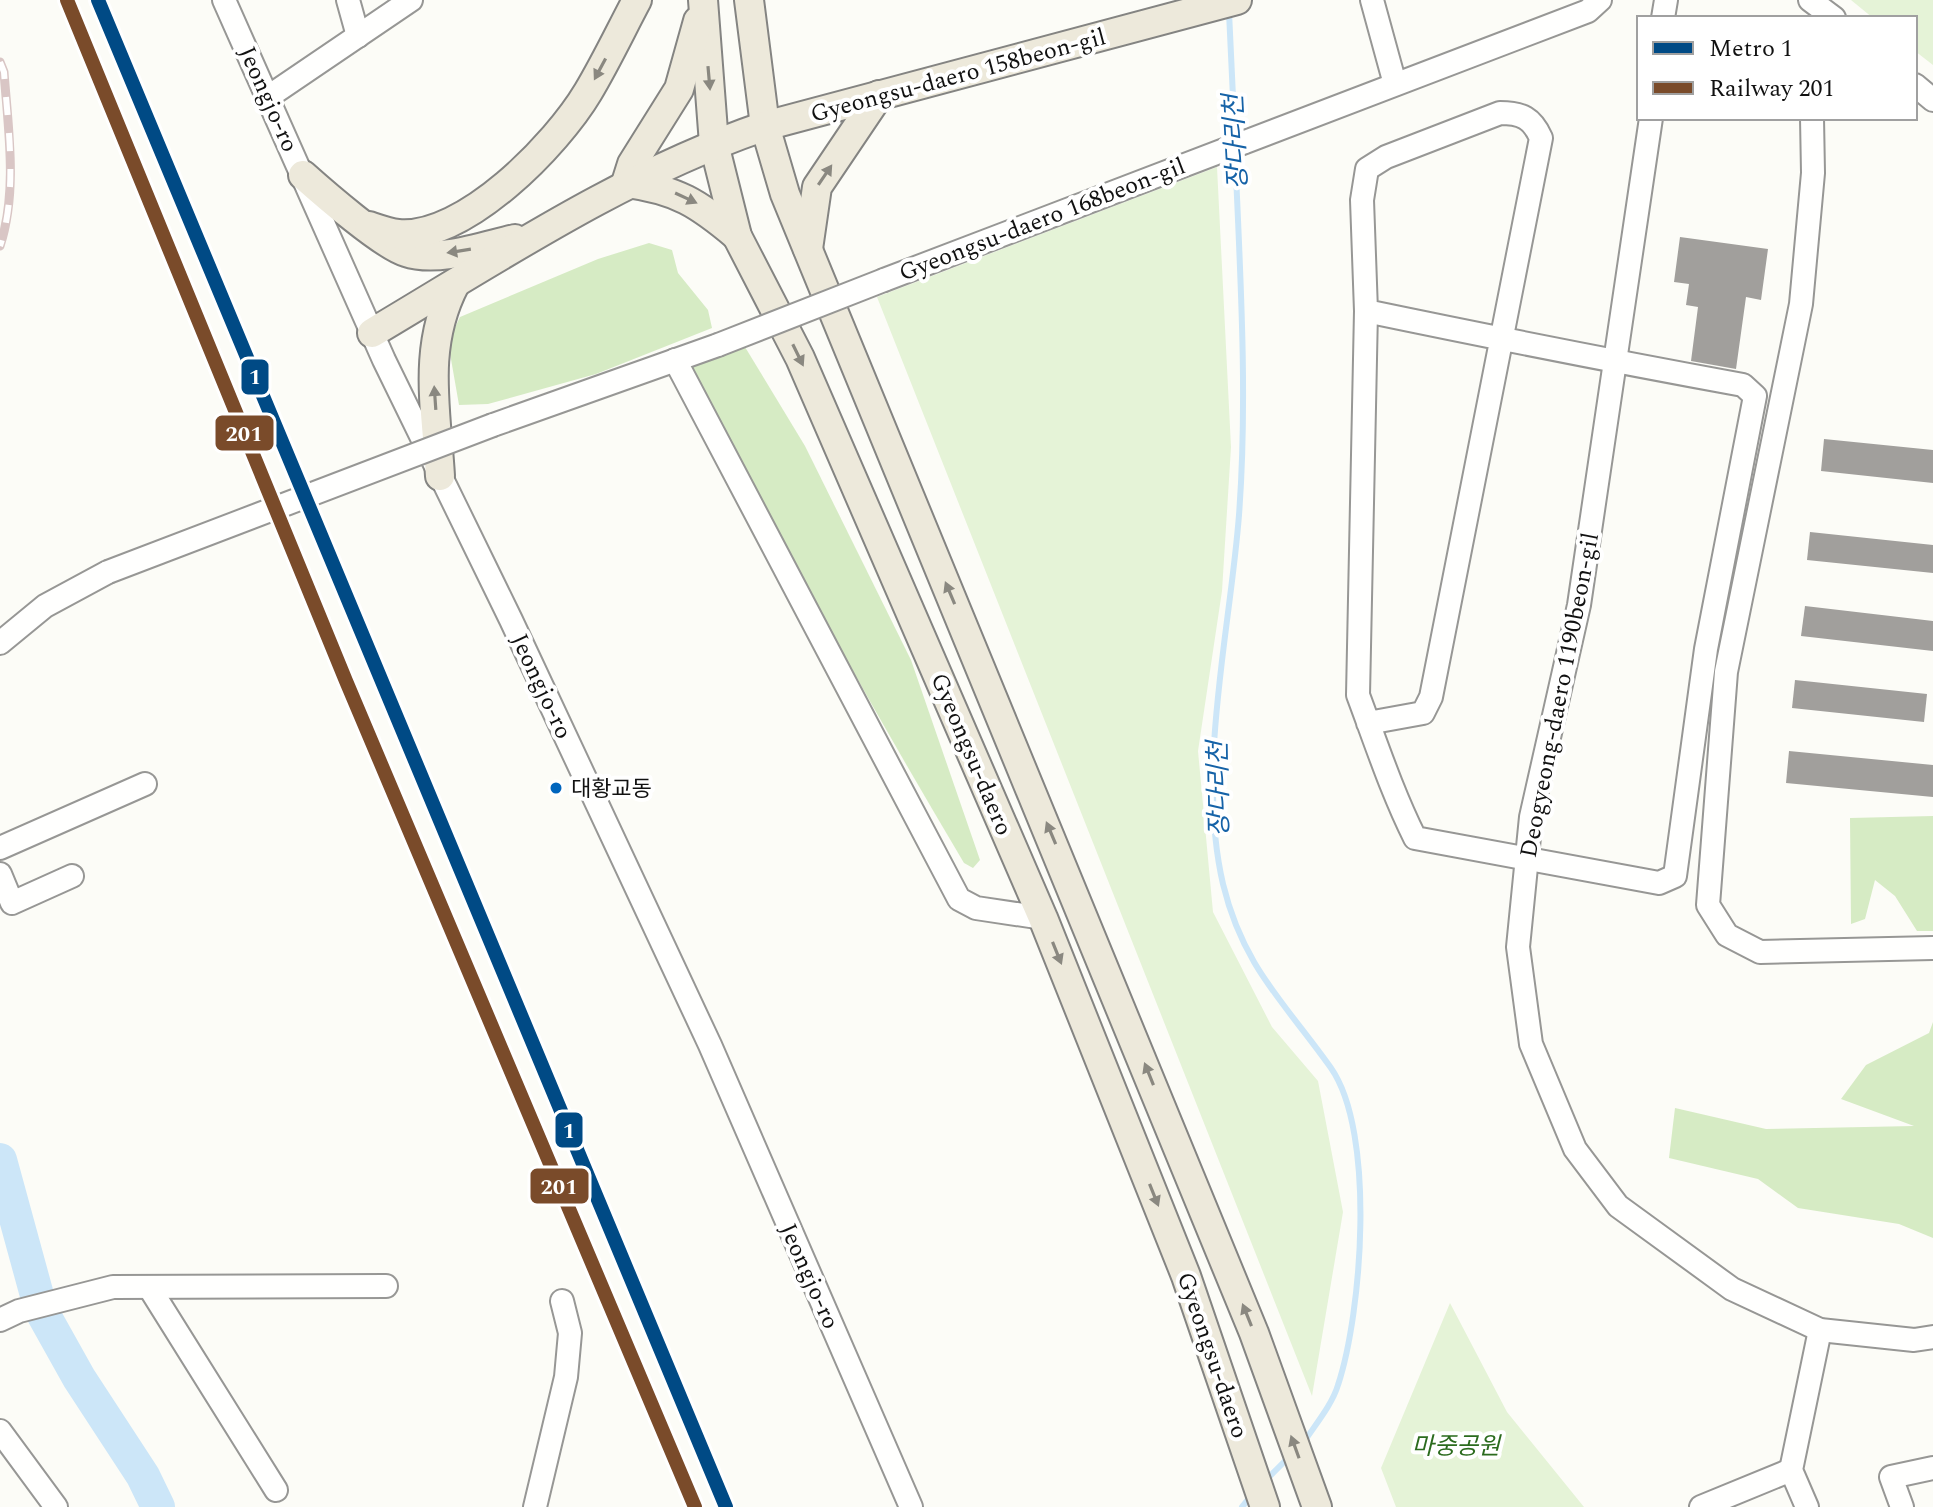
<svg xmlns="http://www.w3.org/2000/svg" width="1933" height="1507" font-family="Spectral,'Noto Sans KR',serif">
<rect width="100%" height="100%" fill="#fcfcf7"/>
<g fill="#e5f3d7">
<polygon points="1851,0 1933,0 1933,65 1915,51 1915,18 1873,18"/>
<polygon points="1217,167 1231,447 1222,591 1198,751 1213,912 1272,1027 1318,1081 1343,1212 1312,1396 877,297"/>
<polygon points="1450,1303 1507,1412 1584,1507 1396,1507 1381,1468"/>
</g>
<g fill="#d6ebc4">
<polygon points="649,243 672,250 678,273 708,310 712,328 596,374 488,404 459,405 448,342 460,317 598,259"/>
<path d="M745 347 805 446 911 660 980 860 973 868 964 863C867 700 775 534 690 365Z"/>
<polygon points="1933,816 1933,931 1917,931 1895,896 1875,880 1865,919 1851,924 1850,818"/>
<polygon points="1933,1022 1933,1238 1899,1224 1798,1208 1758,1179 1669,1158 1675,1108 1766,1129 1914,1126 1841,1099 1866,1065 1929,1033"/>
</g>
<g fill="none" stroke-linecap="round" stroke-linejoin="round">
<g stroke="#cce6f8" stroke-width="6">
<polyline points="1229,12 1235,140"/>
<path d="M1235 151C1240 272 1248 395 1239 515 1230 632 1196 768 1223 884 1243 967 1285 1003 1331 1068 1376 1133 1362 1312 1338 1385 1332 1405 1315 1425 1304 1442"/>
<polyline points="1264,1482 1290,1456"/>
<polyline points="1242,1507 1251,1496"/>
</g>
<polyline stroke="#cce6f8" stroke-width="34" points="0,1160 41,1310 79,1378 143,1476 158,1507"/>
</g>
<g fill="#a19f9c">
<polygon points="1680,237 1768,249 1761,300 1746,297 1736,369 1691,361 1698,307 1686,305 1689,284 1674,282"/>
<polygon points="1824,439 1933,450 1933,483 1821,471"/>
<polygon points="1810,532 1933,545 1933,573 1807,560"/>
<polygon points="1805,606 1933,621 1933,651 1801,636"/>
<polygon points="1795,680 1927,694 1924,722 1792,708"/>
<polygon points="1789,751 1933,765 1933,797 1786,783"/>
</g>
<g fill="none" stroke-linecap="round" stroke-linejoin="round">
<defs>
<g id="minor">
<polyline points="224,0 384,360 511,620 710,1045 911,1507"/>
<polyline points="348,0 358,36"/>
<polyline points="1372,0 1395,84"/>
<polyline points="1810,0 1834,18"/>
<polyline points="1663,18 1666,0"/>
<polyline points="1915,85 1933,100"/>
<polyline points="268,97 411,0"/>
<polyline points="1651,118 1579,605 1531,817 1518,947 1531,1044 1575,1149 1618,1206 1732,1289 1820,1330 1914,1340 1933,1337"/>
<polyline points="1812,118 1813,173 1801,304 1726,672 1708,905 1727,935 1760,952 1933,948"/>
<polyline points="884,280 1588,11 1600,0"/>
<path d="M1366 311C1491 337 1617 362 1743 385L1755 396 1706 649 1675 876 1659 883 1415 838C1392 792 1376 743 1358 695L1366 311 1362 200 1367 169 1386 157 1500 113C1522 113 1532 118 1541 138L1431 697 1423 713 1368 723"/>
<polyline points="675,360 959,899 976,908 1043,918"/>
<polyline points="493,425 718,345"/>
<polyline points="0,643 45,606 108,572"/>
<polyline points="0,848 145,784"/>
<polyline points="0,874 12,903 72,876"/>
<polyline points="149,1287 276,1490"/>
<polyline points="0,1320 19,1311 113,1287 386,1286"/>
<polyline points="0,1431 56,1507"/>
<polyline points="535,1507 566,1377 570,1333 562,1301"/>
<polyline points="1701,1507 1791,1470"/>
<polyline points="1807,1507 1791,1470 1820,1330"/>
<polyline points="1902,1507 1891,1477 1933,1468"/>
</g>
<g id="major">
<polyline points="703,0 714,144 737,236 800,358 1043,918 1186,1276 1265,1507"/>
<polyline points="749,0 765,126 785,194 1254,1333 1317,1507"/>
<path d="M303 175C322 192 384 246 406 252 438 263 484 246 515 239"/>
<polyline points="626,183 632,164 679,89 698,21"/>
<path d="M627 183C677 190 698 203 737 236"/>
<path d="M369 226C378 229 389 233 398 234 465 240 557 144 588 92 606 62 621 30 637 0"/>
<polyline points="808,249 817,187 879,95"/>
<path d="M372 333C500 257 624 174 765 126L1237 0"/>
<path d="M440 476C436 408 422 347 455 284"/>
</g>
</defs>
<use href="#minor" stroke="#979795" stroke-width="26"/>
<use href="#major" stroke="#848482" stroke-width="32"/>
<use href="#minor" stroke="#fffffe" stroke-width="22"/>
<use href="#major" stroke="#ede9db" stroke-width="28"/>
<defs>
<path id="rail" d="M0 62 4 72C8 128 18 191 0 246"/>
</defs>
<use href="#rail" stroke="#d9c6c5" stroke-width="9"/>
<use href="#rail" stroke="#fff" stroke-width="6" stroke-dasharray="18" stroke-linecap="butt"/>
<defs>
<g id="minor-bridge">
<polyline points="718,345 884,280"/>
<polyline points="108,572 493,425"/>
</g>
</defs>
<use href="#minor-bridge" stroke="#979795" stroke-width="26" stroke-linecap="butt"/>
<use href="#minor-bridge" stroke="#fffffe" stroke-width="22"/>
<defs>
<polyline id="rail-1" points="67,0 346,681 695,1507"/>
</defs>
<use href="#rail-1" stroke="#fff" stroke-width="20"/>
<use href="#rail-1" stroke="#7a4b2a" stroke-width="14"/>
<defs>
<polyline id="metro-1" points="98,0 726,1507"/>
</defs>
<use href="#metro-1" stroke="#fff" stroke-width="20"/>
<use href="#metro-1" stroke="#004a85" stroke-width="14"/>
</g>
<defs><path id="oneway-solid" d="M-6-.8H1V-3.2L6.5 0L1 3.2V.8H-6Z" transform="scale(2)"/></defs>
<g fill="#8a8880">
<use href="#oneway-solid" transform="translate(600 69) rotate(118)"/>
<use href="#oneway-solid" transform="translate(709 78) rotate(85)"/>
<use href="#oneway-solid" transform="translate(825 175) rotate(-56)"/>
<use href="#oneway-solid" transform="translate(686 198) rotate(25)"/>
<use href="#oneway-solid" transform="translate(459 251) rotate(171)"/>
<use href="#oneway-solid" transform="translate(798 355) rotate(64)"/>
<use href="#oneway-solid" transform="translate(435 398) rotate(-94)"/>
<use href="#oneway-solid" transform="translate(950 593) rotate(-113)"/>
<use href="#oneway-solid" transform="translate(1051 833) rotate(-113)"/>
<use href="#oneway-solid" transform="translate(1057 953) rotate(68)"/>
<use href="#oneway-solid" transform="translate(1149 1074) rotate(-112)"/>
<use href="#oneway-solid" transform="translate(1154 1195) rotate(68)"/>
<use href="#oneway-solid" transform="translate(1247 1315) rotate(-112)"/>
<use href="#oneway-solid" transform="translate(1295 1447) rotate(-110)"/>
</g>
<circle fill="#0065bd" stroke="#fff" stroke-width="3" cx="556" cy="788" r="7"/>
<g text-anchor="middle" stroke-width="8" stroke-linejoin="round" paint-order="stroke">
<g font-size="22" fill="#111" stroke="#fff" text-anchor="start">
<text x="571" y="796">대황교동</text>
</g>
<g font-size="24" fill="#111" stroke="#fff">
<text transform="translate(958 75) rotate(-15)" y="8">Gyeongsu-daero 158beon-gil</text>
<text transform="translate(269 99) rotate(66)" y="8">Jeongjo-ro</text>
<text transform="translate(1042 219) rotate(-21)" y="8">Gyeongsu-daero 168beon-gil</text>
<text transform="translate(542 686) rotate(65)" y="8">Jeongjo-ro</text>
<text transform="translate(1559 695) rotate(-79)" y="8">Deogyeong-daero 1190beon-gil</text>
<text transform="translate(972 754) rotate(67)" y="8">Gyeongsu-daero</text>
<text transform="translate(810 1276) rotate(66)" y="8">Jeongjo-ro</text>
<text transform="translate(1213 1355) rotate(71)" y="8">Gyeongsu-daero</text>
</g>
<g font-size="24" font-style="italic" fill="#2b6b1e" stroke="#fff">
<text x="1456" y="1454">마중공원</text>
</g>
<g font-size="26" font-style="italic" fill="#1562a7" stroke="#fff">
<text transform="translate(1235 142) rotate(-93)" y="9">장다리천</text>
<text transform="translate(1218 789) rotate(-91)" y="9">장다리천</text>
</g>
</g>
<g stroke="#fff" stroke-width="3">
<rect x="240" y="358" width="30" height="38" rx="8" fill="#004a85"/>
<rect x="214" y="414" width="61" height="38" rx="8" fill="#7a4b2a"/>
<rect x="554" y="1111" width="30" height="38" rx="8" fill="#004a85"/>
<rect x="529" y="1167" width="61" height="38" rx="8" fill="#7a4b2a"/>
</g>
<g font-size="22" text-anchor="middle" font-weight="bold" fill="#fff">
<text x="255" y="384">1</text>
<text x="244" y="441">201</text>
<text x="569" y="1138">1</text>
<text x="559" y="1194">201</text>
</g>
<rect x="1637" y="16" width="280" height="104" fill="#ffffff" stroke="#a0a0a0" stroke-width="2"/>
<rect x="1653" y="42" width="40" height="12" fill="#004a85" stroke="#a0a0a0" stroke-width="2"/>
<text x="1709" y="56" font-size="24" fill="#111111">Metro 1</text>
<rect x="1653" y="82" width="40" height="12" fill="#7a4b2a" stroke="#a0a0a0" stroke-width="2"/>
<text x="1709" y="96" font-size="24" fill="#111111">Railway 201</text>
</svg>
